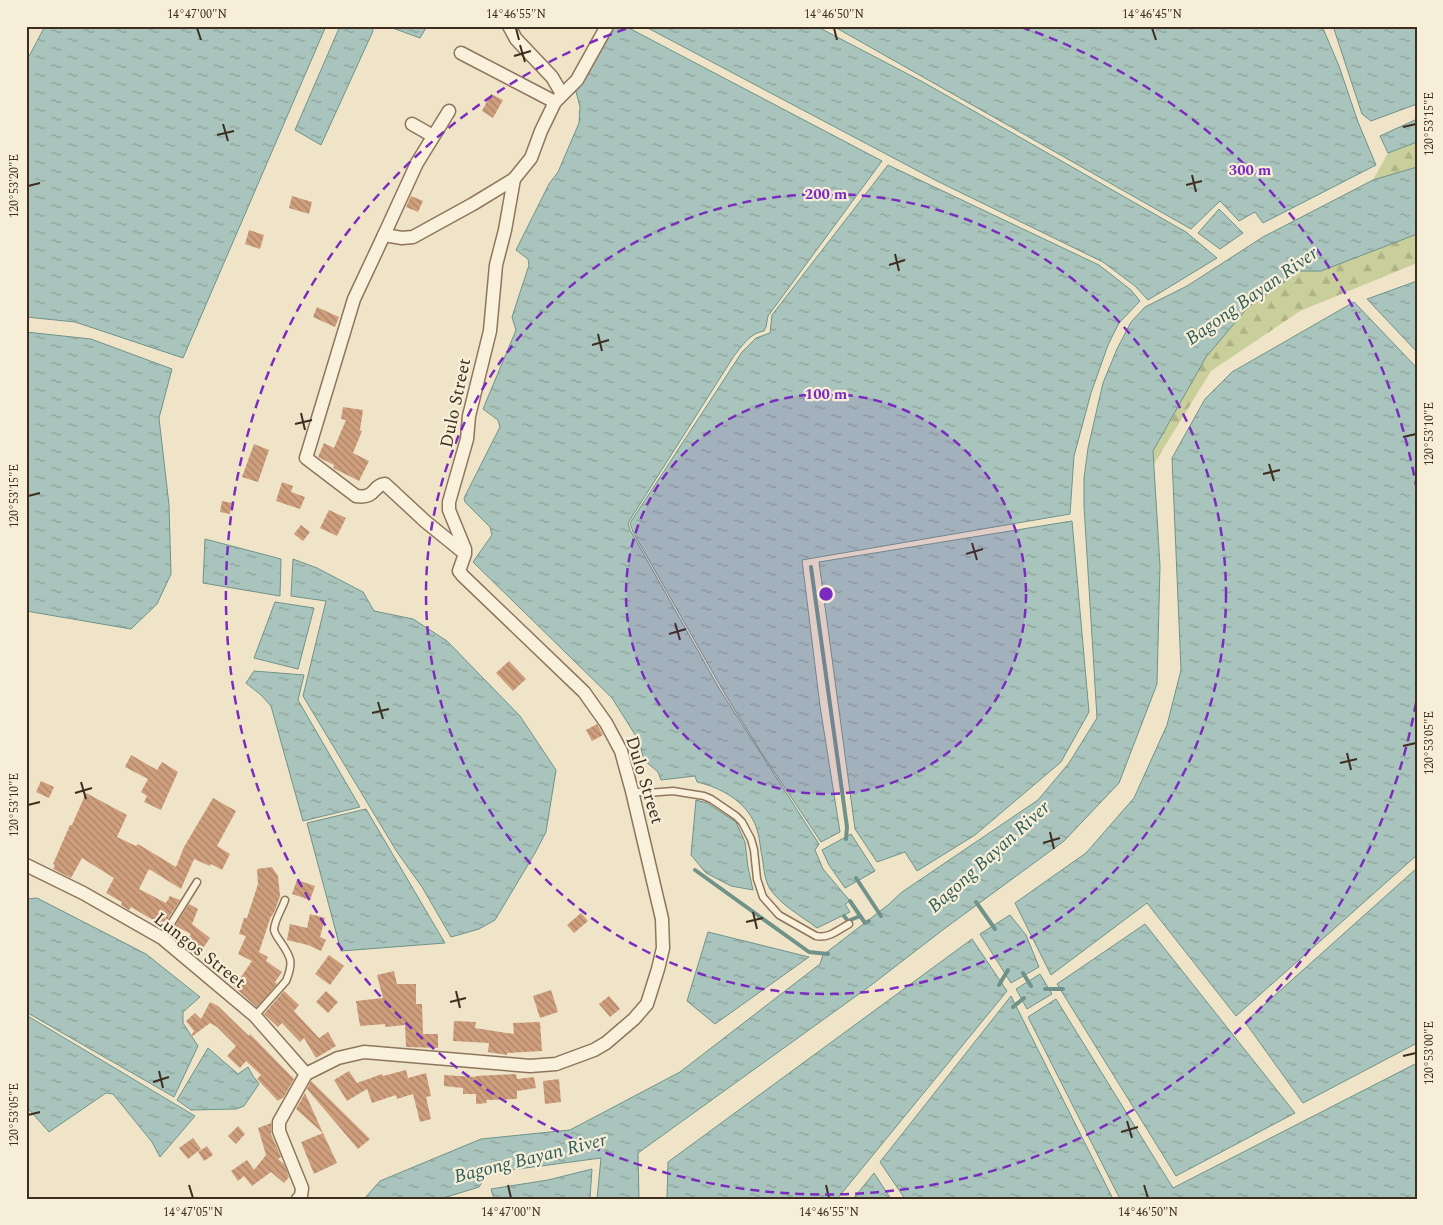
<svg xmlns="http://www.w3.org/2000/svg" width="1443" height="1225" font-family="Spectral,serif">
<defs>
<pattern id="forest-firs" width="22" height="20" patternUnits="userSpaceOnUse" patternTransform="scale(1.25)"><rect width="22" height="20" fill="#c9cf9b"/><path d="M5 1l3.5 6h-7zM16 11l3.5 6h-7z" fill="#aeb285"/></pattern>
<pattern id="water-ripples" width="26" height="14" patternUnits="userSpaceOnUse" patternTransform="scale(1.25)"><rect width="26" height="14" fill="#a9c4bc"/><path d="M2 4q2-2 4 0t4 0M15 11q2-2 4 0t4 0" fill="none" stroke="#8ba098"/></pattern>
<pattern id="building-back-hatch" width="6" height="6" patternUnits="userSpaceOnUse" patternTransform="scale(1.25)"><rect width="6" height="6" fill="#cf9f7d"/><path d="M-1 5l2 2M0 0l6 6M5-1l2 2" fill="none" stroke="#a98266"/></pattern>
</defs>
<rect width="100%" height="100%" fill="#f0e4c8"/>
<g fill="url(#forest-firs)">
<polygon points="1417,142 1417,167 1373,180 1388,153"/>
<polygon points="1417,234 1417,263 1300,311 1211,371 1154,464 1153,451 1206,357 1248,307 1300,271 1321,271"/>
</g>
<g fill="url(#water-ripples)" stroke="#6f938a">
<polygon points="45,26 326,26 183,358 75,322 26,317 26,62"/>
<polygon points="340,26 372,26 373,31 321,145 295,130"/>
<polygon points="387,26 427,26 420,38"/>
<path d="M611 26H625L882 161 768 316 766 327 764 331C750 333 742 346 734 356L628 523 630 530 720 690 819 844 815 850 823 869 850 901 845 904 850 912 817 928C800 915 782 906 770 889 764 879 764 867 762 856 760 848 760 840 758 833 751 804 723 788 697 782L695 776 661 780 658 772 644 760 639 741 612 698 473 562 492 535 490 527 465 502 464 498 500 427 498 420 483 409 516 330 512 317 529 265 528 259 516 250 549 184 558 172 579 123 580 107 575 88Z"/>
<polygon points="644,26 816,26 923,82 1186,232 1217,258 1148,300 1135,286 1103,262 937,181"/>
<polygon points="833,26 1322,26 1339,66 1358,122 1376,165 1263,223 1255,212 1239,221 1220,201 1191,229"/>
<polygon points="1333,26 1417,26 1417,104 1371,121 1362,114"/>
<polygon points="1417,119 1417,142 1388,153 1380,136"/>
<polygon points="888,165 1099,265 1131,290 1140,301 1119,323 1108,345 1091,393 1074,456 1070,514 802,560 820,706 840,832 821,842 761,752 725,694 633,532 630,523 742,352 756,338 770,333 772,315"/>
<polygon points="1417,167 1417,234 1321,271 1300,271 1248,307 1206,357 1153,451 1160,566 1157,684 1119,783 1064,841 944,929 870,986 638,1153 639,1199 597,1199 601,1158 488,1173 479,1187 440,1199 364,1199 380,1181 481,1139 570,1130 680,1072 820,964 823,955 888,905 902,892 1038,800 1069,763 1097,718 1084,506 1084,478 1088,448 1103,383 1117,349 1131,322 1145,307 1187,286 1263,237 1373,180"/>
<polygon points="1219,209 1243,233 1220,249 1198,233"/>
<polygon points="1417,281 1417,352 1367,299"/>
<polygon points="1354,302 1417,368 1417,855 1236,1016 1147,903 1051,975 1015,903 1086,853 1134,798 1167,725 1181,670 1172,458 1205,399 1232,372"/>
<polygon points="26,332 91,339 172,369 159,418 169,505 171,574 157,604 131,629 26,611"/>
<polygon points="1072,521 1089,712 1061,762 975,835 917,871 905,852 877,862 855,829 819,562"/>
<polygon points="205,539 281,559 280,596 203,583"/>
<polygon points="293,559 317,568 363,592 374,611 413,619 447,641 520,716 556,770 546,832 535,853 495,920 479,929 451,937 422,887 397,852 303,696 326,601 291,596"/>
<polygon points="275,602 314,608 298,669 254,658"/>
<polygon points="254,671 304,675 298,700 360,807 303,821 271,706 261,695 246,683"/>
<polygon points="696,800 707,803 736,822 745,842 748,867 753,890 731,886 706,873 691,855"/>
<polygon points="366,809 445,943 341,951 307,823"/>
<polygon points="851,834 875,871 845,888 829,865 822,850"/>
<polygon points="1417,868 1417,1043 1303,1103 1245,1022"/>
<polygon points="37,898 146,954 200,997 183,1012 183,1023 198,1046 174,1097 26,1012 26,899"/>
<polygon points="1010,915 1026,935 1039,967 1011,983 980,934"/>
<polygon points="1145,924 1295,1113 1176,1176 1057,984"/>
<polygon points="708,932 809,957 715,1024 687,1001"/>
<polygon points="972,939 1007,991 837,1199 667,1199 668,1162"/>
<polygon points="1040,974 1052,994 1027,1009 1016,989"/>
<polygon points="1011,996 1113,1199 905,1199 880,1162"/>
<polygon points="1056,999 1173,1188 1417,1063 1417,1199 1120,1199 1028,1017"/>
<polygon points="26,1015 195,1116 160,1157 152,1142 113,1094 106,1093 49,1132 26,1106"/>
<polygon points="208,1048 238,1074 248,1067 253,1076 259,1084 244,1106 236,1109 191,1110 177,1100"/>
<polygon points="592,1169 590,1199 494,1199 491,1189 548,1180"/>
<polygon points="874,1173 891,1199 853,1199"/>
</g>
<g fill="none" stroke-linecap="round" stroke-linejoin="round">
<g stroke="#6f938a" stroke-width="4">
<polyline points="811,567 847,827 846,839"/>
<polyline points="695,870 809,952 828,954"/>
<polyline points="856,878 881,916"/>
<polyline points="850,901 865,923 869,921"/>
<polyline points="976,902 995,929"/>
<polyline points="844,916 848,921 860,916"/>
<polyline points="1023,973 1031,986"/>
<polyline points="999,985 1008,970"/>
<polyline points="1045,989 1063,989"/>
<polyline points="1013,1007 1024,998"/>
</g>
</g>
<g fill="url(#building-back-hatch)">
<polygon points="491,94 503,100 493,118 482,111"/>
<polygon points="292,196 312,202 309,214 289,208"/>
<polygon points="411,196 423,201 418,212 406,207"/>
<polygon points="249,230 264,235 260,249 245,244"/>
<polygon points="317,307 339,317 335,327 313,317"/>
<polygon points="343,407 363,410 360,430 362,431 353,453 369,461 359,481 333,468 334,465 318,457 324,443 334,448 346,420 341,419"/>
<polygon points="254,444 269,450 258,482 242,477"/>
<polygon points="282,482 293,486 291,492 305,497 300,509 276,501"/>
<polygon points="222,501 232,503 230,514 220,512"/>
<polygon points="329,510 346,518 337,536 320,528"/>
<polygon points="301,525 310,532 303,541 294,534"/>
<polygon points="509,661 526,679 513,691 496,673"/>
<polygon points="597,724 603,735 592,741 586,730"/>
<polygon points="131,755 157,770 162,762 178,772 161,810 144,802 147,796 141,792 148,779 125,767"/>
<polygon points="41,781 54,787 49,798 36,792"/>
<polygon points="86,793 127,815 117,837 136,846 138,844 176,867 184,847 213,798 236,811 217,846 230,854 222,870 211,864 210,866 194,859 181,889 149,869 139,889 166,903 170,896 180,900 163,926 131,907 129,910 121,905 122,902 106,893 114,878 82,858 71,878 53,869 55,865 53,864 70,825 72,825"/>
<polygon points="272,867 278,876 280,896 275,910 272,916 271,916 259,952 268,957 266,961 282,972 275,982 277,984 257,1007 234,987 252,961 238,954 246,936 239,934 244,918 247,918 258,884 257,869"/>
<polygon points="297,880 315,886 310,900 292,894"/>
<polygon points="189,904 198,909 192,924 210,938 197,957 183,945 191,934 175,926"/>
<polygon points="581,913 588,921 574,933 567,925"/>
<polygon points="310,914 325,918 320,937 326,940 321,951 308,945 287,940 290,924 307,928"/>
<polygon points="329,955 344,966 330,985 315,974"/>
<polygon points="394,971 397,984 416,984 416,1004 422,1004 423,1034 438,1034 438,1048 406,1047 405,1025 385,1027 385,1024 360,1026 356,1001 383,998 377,975"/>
<polygon points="551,990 558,1012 540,1018 533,996"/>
<polygon points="284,991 299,1005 294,1011 319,1038 328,1032 336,1046 316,1058 304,1038 300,1042 282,1023 278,1027 264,1014"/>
<polygon points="326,991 338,1002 328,1013 316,1002"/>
<polygon points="609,996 620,1009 610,1017 599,1004"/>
<polygon points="210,1002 218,1006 249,1036 250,1034 294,1079 283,1098 282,1098 278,1101 257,1079 261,1075 246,1061 240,1068 227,1056 236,1046 217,1027 210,1023 190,1038 194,1031 186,1021 195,1013 201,1019"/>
<polygon points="454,1021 476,1022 475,1028 514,1034 513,1023 540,1022 542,1051 507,1053 507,1055 488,1052 489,1043 453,1041"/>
<polygon points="406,1070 408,1078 426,1073 431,1096 426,1097 431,1119 420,1122 413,1094 397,1099 396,1095 372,1103 367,1089 347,1101 334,1080 349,1071 357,1083 382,1074 383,1076"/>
<polygon points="516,1074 517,1079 534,1077 536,1088 517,1091 517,1099 486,1100 487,1103 476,1104 476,1094 463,1094 463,1088 444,1086 444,1075 476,1077 476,1076"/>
<polygon points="559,1079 561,1102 545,1104 543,1081"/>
<polygon points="311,1081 370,1139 358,1149 307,1089"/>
<polygon points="305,1093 323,1133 296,1109"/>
<polygon points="271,1123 271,1134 281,1157 278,1159 284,1164 289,1177 284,1183 271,1172 252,1186 244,1176 238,1181 231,1171 247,1160 254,1170 266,1155 258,1128"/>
<polygon points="238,1126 245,1134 236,1144 228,1136"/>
<polygon points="323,1133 337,1163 314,1174 301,1142"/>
<polygon points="193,1138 201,1149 188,1159 179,1148"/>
<polygon points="207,1146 213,1155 204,1161 198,1152"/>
</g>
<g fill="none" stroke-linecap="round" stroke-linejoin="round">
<defs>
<g id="service">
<path d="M632 791 647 793 673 791 704 796 711 799 736 816 742 822 751 839 754 850 757 879 763 897 779 915 816 936C828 939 838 930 849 924"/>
<polyline points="162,938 197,882"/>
<path d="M255 1016 286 981C294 962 291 957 280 941 277 937 275 934 274 930 274 921 282 909 285 900"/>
</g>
<g id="minor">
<polyline points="509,26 516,39 552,77 562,94"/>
<polyline points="461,53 555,102"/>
<polyline points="412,124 433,136"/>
<polyline points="384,235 417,163 449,111"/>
<path d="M463 552 426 522 385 484C372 485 377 499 356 496L306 458 354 299 384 235 402 238 413 237 473 204 514 179 531 158 541 131 555 102 577 80 607 26"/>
<polyline points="26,865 83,893 162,938 255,1016 306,1074"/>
<polyline points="298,1199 301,1196 302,1188 279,1131 279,1122 306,1074 338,1058 364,1052 530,1066 556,1064 594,1050 606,1043 634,1019 647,1004 658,969 663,948 662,919 632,791 621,751 606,723 584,692 463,576 459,571 465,554 465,549 449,510 449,502 467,439 469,416 490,331 496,265 505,230 514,179"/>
</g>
</defs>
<use href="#service" stroke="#8d765c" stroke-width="9"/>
<use href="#minor" stroke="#8d765c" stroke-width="15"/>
<use href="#service" stroke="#faf1dc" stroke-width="6"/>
<use href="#minor" stroke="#faf1dc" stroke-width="12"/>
</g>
<path fill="none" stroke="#3d2e20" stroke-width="2" d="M197 28 201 40M516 28 519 40M834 28 837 40M1152 28 1156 40M520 45 525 62M514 56 531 51M223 124 228 141M1403 127 1416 124M217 135 234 131M1192 175 1196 192M1186 185 1202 181M28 186 40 183M895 254 899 271M889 265 905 260M598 334 602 351M592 345 609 340M301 413 305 430M295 424 312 420M1403 437 1416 434M1269 464 1274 481M1263 474 1280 470M28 496 40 493M972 543 977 560M966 554 983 549M675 623 680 640M669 634 686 629M378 702 383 719M372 713 389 709M1403 746 1416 743M1347 753 1351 770M1340 763 1357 759M81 782 86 799M75 793 92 788M28 805 40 802M1050 832 1054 849M1043 843 1060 838M753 912 757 929M746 922 763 918M456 991 460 1008M450 1002 466 998M1403 1056 1416 1053M159 1071 163 1088M153 1082 169 1077M28 1115 40 1112M1127 1121 1132 1138M1121 1132 1138 1127M189 1185 193 1198M508 1185 511 1198M826 1185 829 1198M1144 1185 1148 1198"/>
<circle cx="826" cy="594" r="200" fill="#7b2cbf" fill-opacity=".12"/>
<g fill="none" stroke="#7b2cbf" stroke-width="2.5" stroke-dasharray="9 6">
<circle cx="826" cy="594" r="200"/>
<circle cx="826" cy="594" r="400"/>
<path d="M1416 703A600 600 0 1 1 631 27M1021 27A600 600 0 0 1 1416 485"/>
</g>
<g text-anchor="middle" stroke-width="4.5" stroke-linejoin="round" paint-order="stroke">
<g font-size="18" fill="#3d2e20" stroke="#f7eed8">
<text transform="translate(455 403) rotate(-78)" y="6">Dulo Street</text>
<text transform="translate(645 780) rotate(73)" y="6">Dulo Street</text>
<text transform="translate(200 950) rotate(38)" y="6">Lungos Street</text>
</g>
<g font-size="19" font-style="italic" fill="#2f5d5a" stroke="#f7eed8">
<text transform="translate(1251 295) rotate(-35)" y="7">Bagong Bayan River</text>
<text transform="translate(988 856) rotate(-42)" y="7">Bagong Bayan River</text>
<text transform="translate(530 1157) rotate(-14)" y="7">Bagong Bayan River</text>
</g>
</g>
<circle cx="826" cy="594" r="8" fill="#7b2cbf" stroke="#f7eed8" stroke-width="2.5"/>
<g font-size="15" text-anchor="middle" font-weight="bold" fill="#7b2cbf" stroke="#f7eed8" stroke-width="4.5" stroke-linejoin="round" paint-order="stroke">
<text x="1250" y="175">300 m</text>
<text x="826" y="199">200 m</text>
<text x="826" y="399">100 m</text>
</g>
<rect width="1443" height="1225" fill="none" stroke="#f7eed8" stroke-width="55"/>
<rect x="28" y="28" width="1388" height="1170" fill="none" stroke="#3d2e20" stroke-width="2"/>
<g font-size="12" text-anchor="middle" fill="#3d2e20">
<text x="197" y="18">14°47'00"N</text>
<text x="516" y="18">14°46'55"N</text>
<text x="834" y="18">14°46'50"N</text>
<text x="1152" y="18">14°46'45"N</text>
<text transform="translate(1429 124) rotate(-90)" y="4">120°53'15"E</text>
<text transform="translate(14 186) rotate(-90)" y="4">120°53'20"E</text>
<text transform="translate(1429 434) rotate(-90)" y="4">120°53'10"E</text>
<text transform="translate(14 496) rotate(-90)" y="4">120°53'15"E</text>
<text transform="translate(1429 743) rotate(-90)" y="4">120°53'05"E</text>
<text transform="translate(14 805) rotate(-90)" y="4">120°53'10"E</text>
<text transform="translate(1429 1053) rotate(-90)" y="4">120°53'00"E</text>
<text transform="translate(14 1115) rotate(-90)" y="4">120°53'05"E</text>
<text x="193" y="1216">14°47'05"N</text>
<text x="511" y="1216">14°47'00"N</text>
<text x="829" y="1216">14°46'55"N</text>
<text x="1148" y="1216">14°46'50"N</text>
</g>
</svg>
